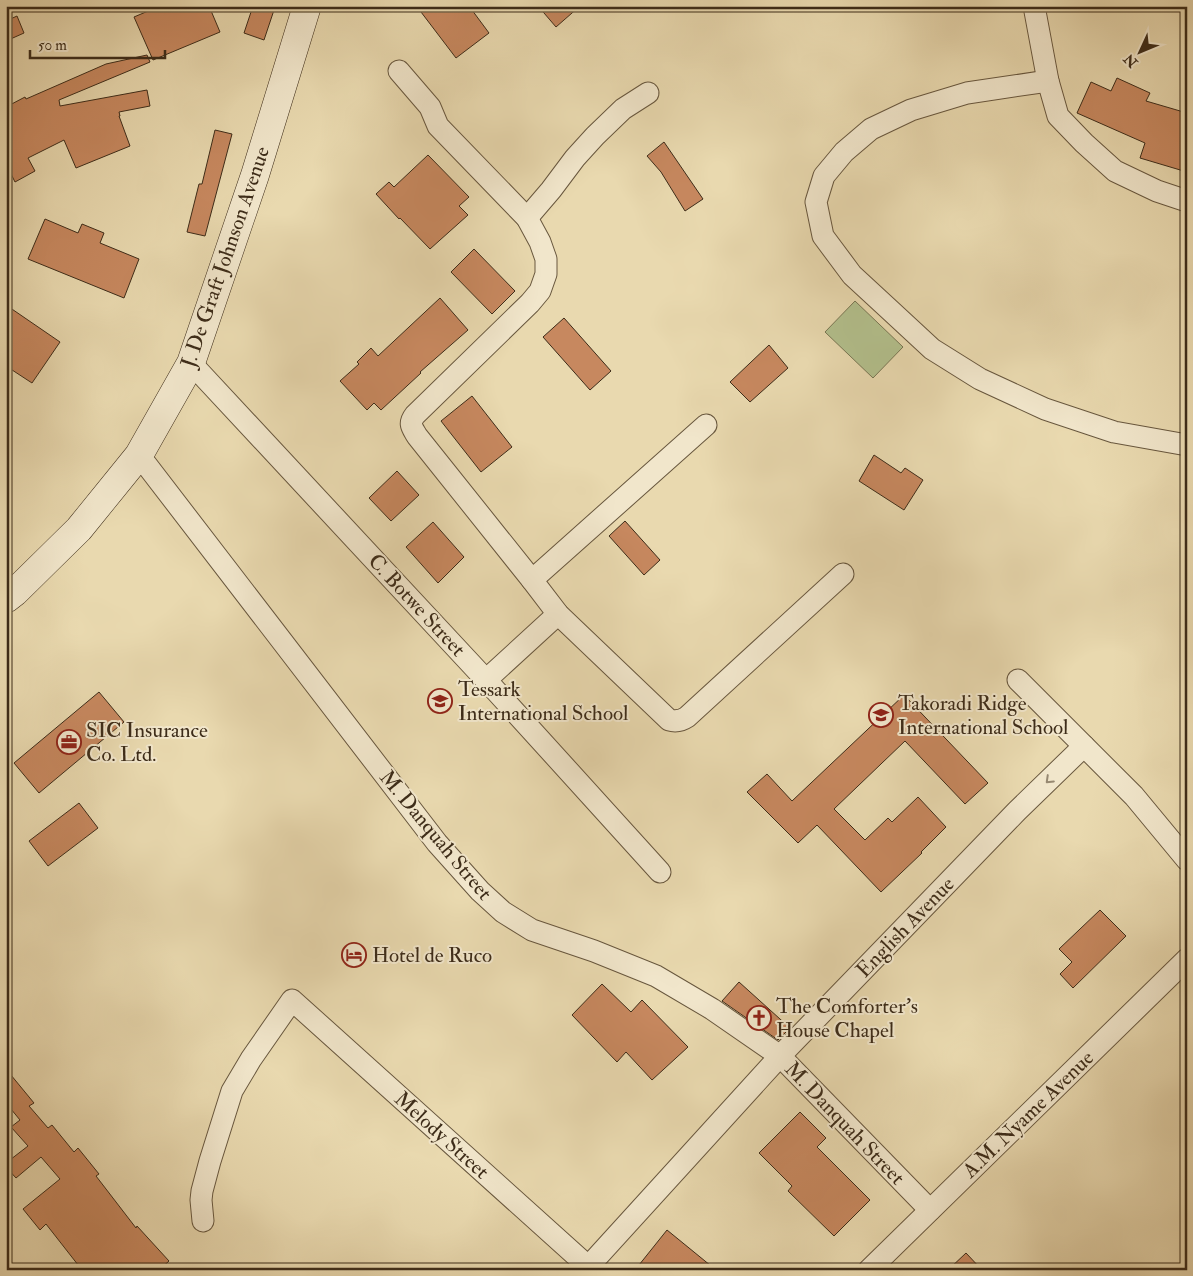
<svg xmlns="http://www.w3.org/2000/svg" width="1193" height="1276" font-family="'IM FELL Double Pica',serif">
<rect width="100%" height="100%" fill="#e9d9af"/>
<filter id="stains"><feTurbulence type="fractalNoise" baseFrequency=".004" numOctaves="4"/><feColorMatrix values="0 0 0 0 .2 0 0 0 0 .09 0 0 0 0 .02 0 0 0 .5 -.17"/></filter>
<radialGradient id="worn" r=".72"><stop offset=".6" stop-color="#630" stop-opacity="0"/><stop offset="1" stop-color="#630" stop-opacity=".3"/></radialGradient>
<polygon fill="#b3c08d" stroke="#787653" points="855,301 903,347 873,378 825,332"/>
<g fill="#c7885f" stroke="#3d2c19">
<polygon points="160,6 209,6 220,32 153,60 134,17"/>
<polygon points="253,6 262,6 274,10 264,40 244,33"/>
<polygon points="429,6 469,6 489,33 456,58 421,12"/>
<polygon points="538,6 580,6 556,27"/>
<polygon points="17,16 24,33 6,41 6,21"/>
<polygon points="147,55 150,62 59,100 60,106 147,90 150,106 119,112 120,116 119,116 130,146 76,168 64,140 28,158 35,171 15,182 6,164 6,107 25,97 26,99 106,64"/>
<polygon points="1117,78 1150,93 1146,101 1187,113 1187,172 1140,158 1145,143 1077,113 1091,82 1111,91"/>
<polygon points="215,130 232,134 205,236 187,232 199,184 202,184"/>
<polygon points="664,142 703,199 685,211 661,172 647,156"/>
<polygon points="428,155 469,197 459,206 468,215 430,249 400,218 399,219 376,194 389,182 394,187"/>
<polygon points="45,219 78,233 82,224 104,233 100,243 139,259 124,298 28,259"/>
<polygon points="474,249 515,291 492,314 451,272"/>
<polygon points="440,298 468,330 420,372 421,373 381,410 374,403 367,410 340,381 359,364 357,362 371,348 378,356"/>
<polygon points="6,305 60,342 32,383 6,366"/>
<polygon points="564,318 611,371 590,390 543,337"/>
<polygon points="769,345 788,368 750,402 730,382"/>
<polygon points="472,396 512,447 481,472 441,421"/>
<polygon points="874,455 901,473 905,468 923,480 904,510 859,481"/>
<polygon points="397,471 419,495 391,521 369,498"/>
<polygon points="625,521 660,560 644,575 609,536"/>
<polygon points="433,522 464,557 438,583 406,547"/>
<polygon points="99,692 124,722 39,793 14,763"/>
<polygon points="904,695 988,783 965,804 905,741 834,809 865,840 888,818 892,822 918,797 946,827 921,852 922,853 881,892 817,825 798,843 747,792 767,774 792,801"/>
<polygon points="79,803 98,828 48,866 29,841"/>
<polygon points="1100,910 1126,936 1073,988 1060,974 1072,962 1059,949"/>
<polygon points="739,982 790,1028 778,1040 722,1001"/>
<polygon points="602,984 631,1012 642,1000 688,1047 652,1080 626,1052 617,1062 572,1015"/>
<polygon points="6,1069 34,1103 29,1106 48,1128 52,1125 74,1152 78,1148 99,1174 96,1176 136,1228 137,1226 169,1261 159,1270 82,1270 46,1224 40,1230 23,1209 60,1179 41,1157 16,1178 6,1167 6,1163 28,1146 11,1127 20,1120 6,1103"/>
<polygon points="800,1112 826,1138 817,1147 870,1200 834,1236 788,1191 792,1186 759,1153"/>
<polygon points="667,1230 716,1270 635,1270"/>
<polygon points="966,1253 982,1270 948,1270"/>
</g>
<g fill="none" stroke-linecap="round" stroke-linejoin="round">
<defs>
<g id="street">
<polyline points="1034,6 1048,81 1058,116 1084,143 1115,171 1157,191 1187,201"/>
<path d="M399 71 430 107 438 126 527 218 540 242 546 259V274L540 291 530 303 415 415C408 424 412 427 417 436L532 580 558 614 669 720C676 722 681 721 687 717L843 574"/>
<polyline points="1048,81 967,93 911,110 871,129 844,152 824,176 816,202 823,236 852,275 891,311 932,349 980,379 1045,409 1114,432 1187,445"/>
<polyline points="527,218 551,190 575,158 595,136 623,109 648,93"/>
<polyline points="191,363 486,680 660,872"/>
<polyline points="139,455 437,843 480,891 503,912 532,930 594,951 656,976 712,1009 780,1056 930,1210"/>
<polyline points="532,580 706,425"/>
<polyline points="486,680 558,614"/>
<polyline points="1018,680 1134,796 1187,860"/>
<polyline points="203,1221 201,1200 202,1191 210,1161 232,1091 251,1059 292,1000 592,1270"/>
<polyline points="588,1267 780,1056 1017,811 1084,746"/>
<polyline points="869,1270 1187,959"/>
</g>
<polyline id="secondary" points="6,599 15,592 79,529 139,455 191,363 255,175 307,6"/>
</defs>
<use href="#street" stroke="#68573e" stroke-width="23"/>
<use href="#secondary" stroke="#3d2c19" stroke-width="29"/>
<use href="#street" stroke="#f1e6cb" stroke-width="21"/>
<use href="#secondary" stroke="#f1e6cb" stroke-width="28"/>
</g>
<defs><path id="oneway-chevron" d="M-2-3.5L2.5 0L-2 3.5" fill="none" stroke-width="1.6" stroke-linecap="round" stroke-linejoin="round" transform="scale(1.25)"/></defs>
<use stroke="#978972" href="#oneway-chevron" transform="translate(1049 780) rotate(136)"/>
<defs>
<symbol id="school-ring" viewBox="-11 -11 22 22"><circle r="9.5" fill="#f1e6cb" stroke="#8f2418" stroke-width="1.5"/><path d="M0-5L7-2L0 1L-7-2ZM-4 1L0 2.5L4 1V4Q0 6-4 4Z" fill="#8f2418"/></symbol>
<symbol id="office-ring" viewBox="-11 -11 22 22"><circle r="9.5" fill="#f1e6cb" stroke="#8f2418" stroke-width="1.5"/><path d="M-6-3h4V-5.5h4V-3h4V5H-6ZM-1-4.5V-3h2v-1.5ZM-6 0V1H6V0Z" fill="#8f2418"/></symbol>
<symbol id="hotel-ring" viewBox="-11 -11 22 22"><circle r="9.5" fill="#f1e6cb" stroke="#8f2418" stroke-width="1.5"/><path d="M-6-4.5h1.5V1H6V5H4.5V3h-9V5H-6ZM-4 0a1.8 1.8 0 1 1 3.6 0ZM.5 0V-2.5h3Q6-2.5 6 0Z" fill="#8f2418"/></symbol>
<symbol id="church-ring" viewBox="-11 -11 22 22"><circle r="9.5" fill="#f1e6cb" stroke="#8f2418" stroke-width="1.5"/><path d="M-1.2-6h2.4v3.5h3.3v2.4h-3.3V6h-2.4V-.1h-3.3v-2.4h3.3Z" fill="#8f2418"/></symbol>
</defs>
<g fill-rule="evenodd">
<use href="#school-ring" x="426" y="687" width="28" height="28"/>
<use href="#school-ring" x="867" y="701" width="28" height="28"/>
<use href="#office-ring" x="55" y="728" width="28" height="28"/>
<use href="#hotel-ring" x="340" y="941" width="28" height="28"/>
<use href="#church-ring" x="745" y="1004" width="28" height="28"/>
</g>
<g text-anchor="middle" stroke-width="4" stroke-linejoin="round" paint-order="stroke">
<g font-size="21" fill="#3d2c19" stroke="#f1e6cb">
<text transform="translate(225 257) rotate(-71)" y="7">J. De Graft Johnson Avenue</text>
<text transform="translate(417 605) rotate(47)" y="7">C. Botwe Street</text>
<text transform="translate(436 835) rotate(50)" y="7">M. Danquah Street</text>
<text transform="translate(905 927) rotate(-46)" y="7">English Avenue</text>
<text transform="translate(1028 1114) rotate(-44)" y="7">A.M. Nyame Avenue</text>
<text transform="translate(845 1123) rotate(46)" y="7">M. Danquah Street</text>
<text transform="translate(442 1135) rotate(42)" y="7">Melody Street</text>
</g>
<g font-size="21" fill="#3d2c19" stroke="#f1e6cb" text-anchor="start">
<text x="458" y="696">Tessark<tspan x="458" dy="24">International School</tspan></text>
<text x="898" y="710">Takoradi Ridge<tspan x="898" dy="24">International School</tspan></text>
<text x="86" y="737">SIC Insurance<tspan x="86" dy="24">Co. Ltd.</tspan></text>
<text x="372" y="962">Hotel de Ruco</text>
<text x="776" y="1013">The Comforter's<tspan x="776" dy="24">House Chapel</tspan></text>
</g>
</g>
<rect width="1193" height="1276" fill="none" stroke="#e9d9af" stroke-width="25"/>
<rect x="8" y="8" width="1178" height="1261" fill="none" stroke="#3d2c19" stroke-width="2.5"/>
<rect x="12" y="12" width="1168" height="1251" fill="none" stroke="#3d2c19"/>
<g transform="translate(1140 52) rotate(226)" stroke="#f1e6cb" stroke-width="4" paint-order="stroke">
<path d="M0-4L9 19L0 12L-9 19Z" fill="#3d2c19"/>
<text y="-8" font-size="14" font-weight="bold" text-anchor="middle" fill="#3d2c19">N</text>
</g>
<path d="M30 50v8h135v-8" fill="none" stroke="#3d2c19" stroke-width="2.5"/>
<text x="38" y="50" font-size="15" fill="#3d2c19" stroke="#f1e6cb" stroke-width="4" paint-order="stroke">50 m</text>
<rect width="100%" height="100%" filter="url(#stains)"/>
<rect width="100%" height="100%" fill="url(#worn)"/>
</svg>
